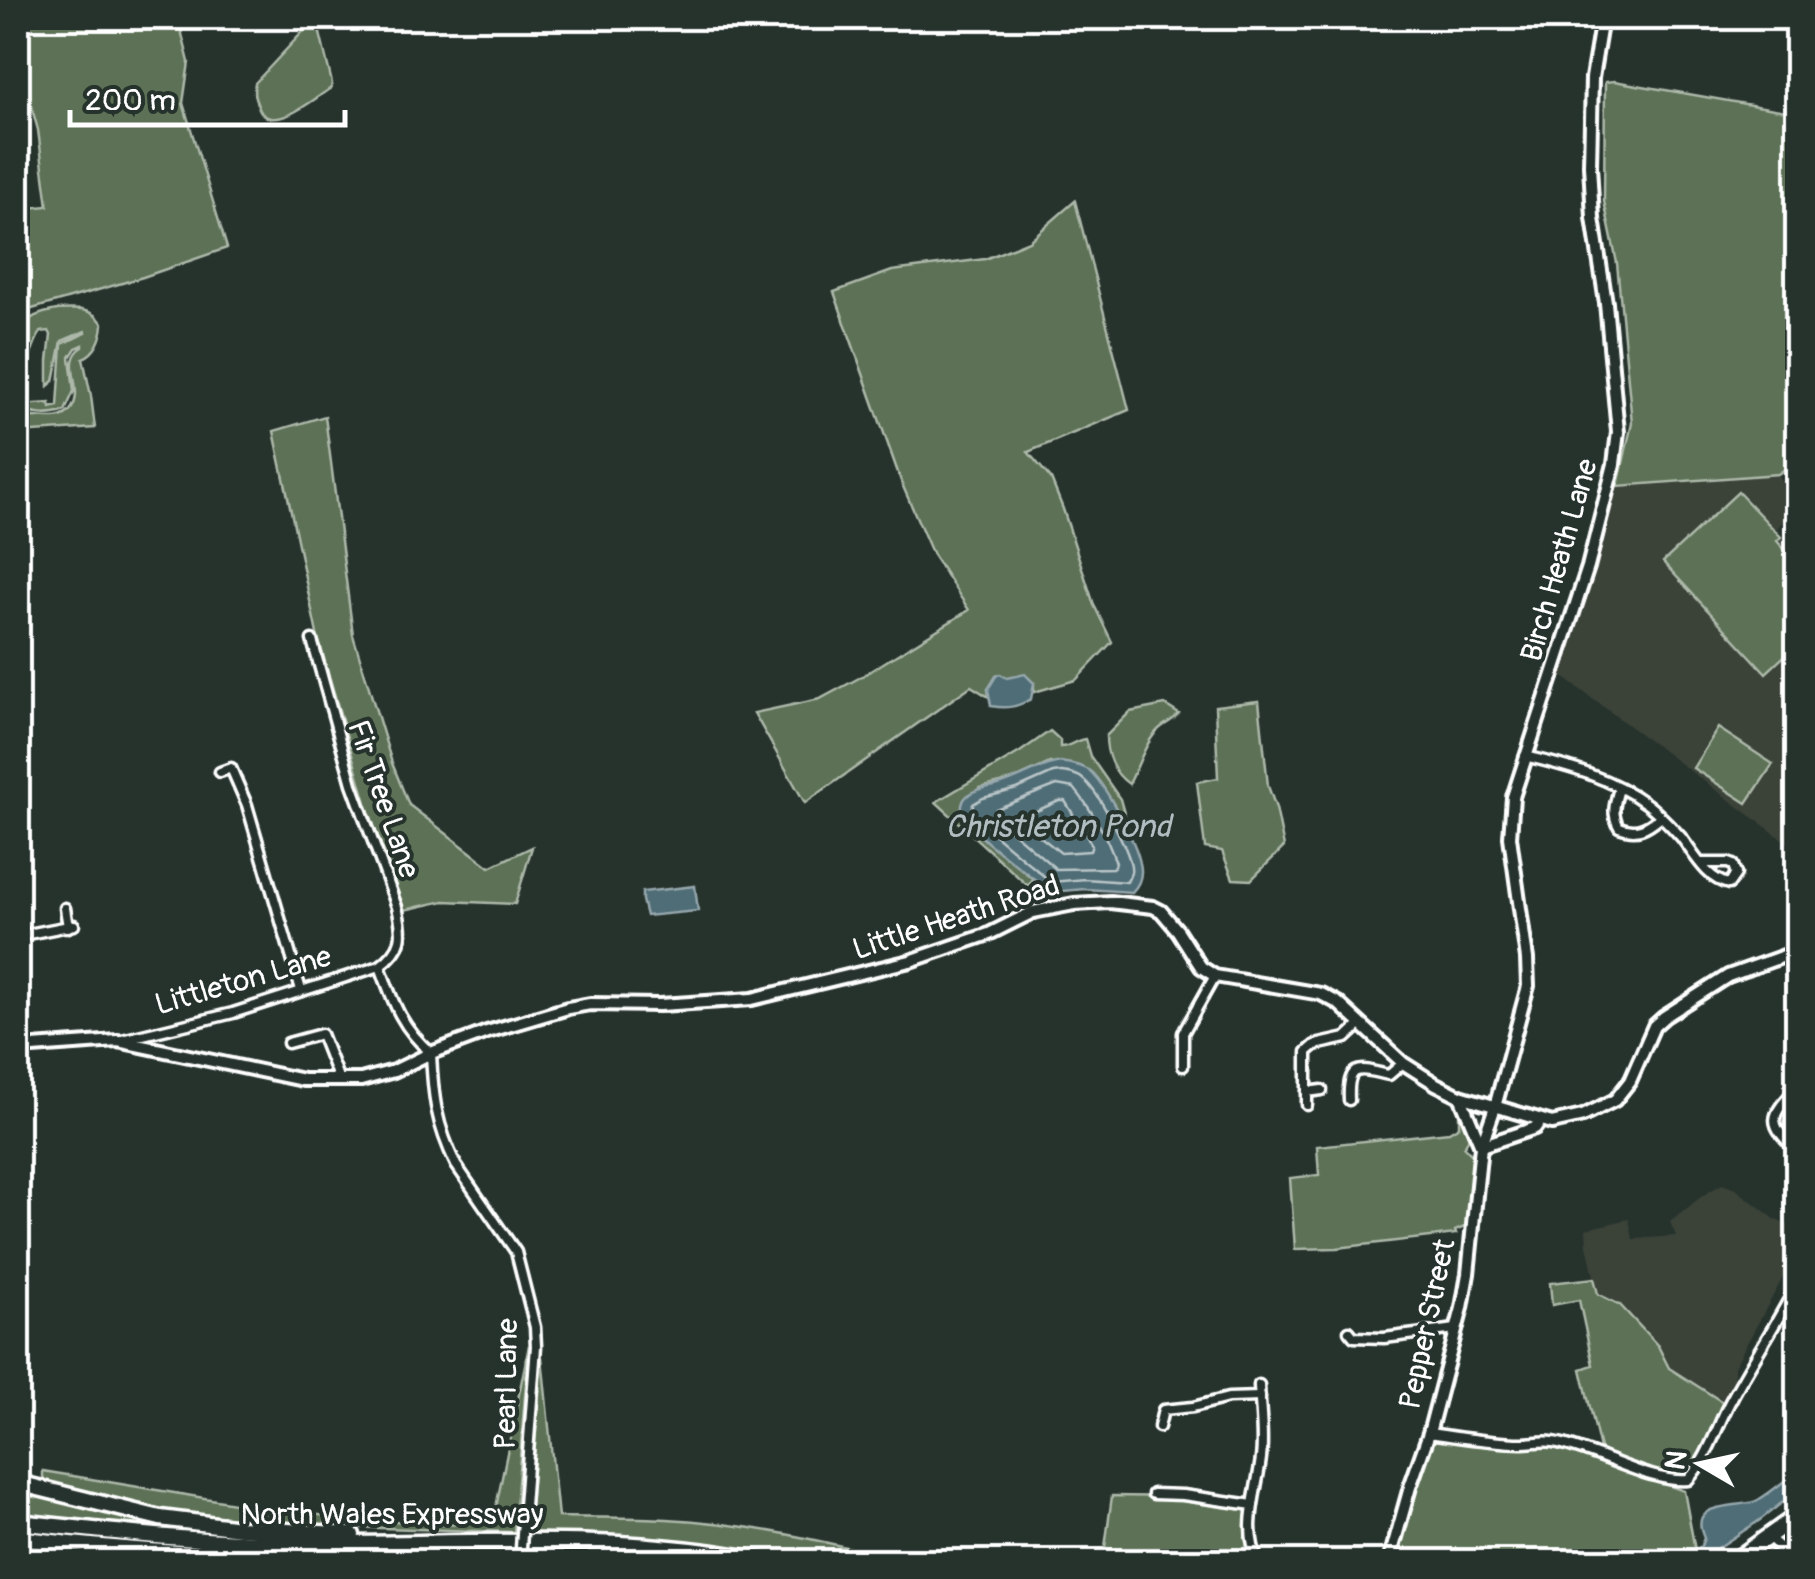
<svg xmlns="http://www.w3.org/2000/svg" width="1815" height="1579" font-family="Pangolin,sans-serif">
<rect width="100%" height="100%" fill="#26332d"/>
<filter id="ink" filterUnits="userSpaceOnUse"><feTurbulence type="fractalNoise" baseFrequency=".01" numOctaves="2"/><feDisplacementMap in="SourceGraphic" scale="20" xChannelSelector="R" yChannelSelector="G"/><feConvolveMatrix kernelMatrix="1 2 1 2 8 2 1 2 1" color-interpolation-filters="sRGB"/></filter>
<g filter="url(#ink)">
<g fill="#3b4239">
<polygon points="1778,474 1785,489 1797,497 1797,520 1796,522 1787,517 1774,532 1797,554 1797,850 1559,674 1618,486"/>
<polygon points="1722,1184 1736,1189 1776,1220 1797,1229 1797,1252 1734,1367 1734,1385 1724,1403 1669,1368 1658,1346 1621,1305 1598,1294 1587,1245 1586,1229 1629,1219 1633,1239 1676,1236 1670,1222 1702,1196"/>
</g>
<g fill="#5b7155" stroke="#adb8aa" stroke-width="2.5">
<polygon points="18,18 178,18 189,62 183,103 227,248 143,277 18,313 18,209 48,206 38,130 18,58"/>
<path d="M313 21 318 25 332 83 331 88C314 99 269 138 258 106 254 97 253 92 255 83Z"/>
<polygon points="1614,81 1797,113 1797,460 1778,474 1618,486 1632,423 1617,263 1604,201 1605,82"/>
<polygon points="1075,201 1129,410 1028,452 1051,479 1063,509 1094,605 1112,642 1076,680 1034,692 1034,683 988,689 989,697 971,686 805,803 754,713 820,699 859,678 969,610 933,555 902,484 834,292 892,271 985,259 1029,241"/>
<path d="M57 310C75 309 92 307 103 324 102 338 96 353 83 358L91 396 95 428 18 433V417C34 414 61 426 72 408 85 387 60 361 83 347V345L76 348 70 357 74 391 65 411C50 417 30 416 18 405L50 403 51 408 58 406 62 344 86 333 85 331 62 341 54 381 48 386V361L51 335 49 331 41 332C30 347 31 367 18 381 18 361 13 331 32 318 39 313 49 312 57 310Z"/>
<polygon points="325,416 353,635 392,763 409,805 490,867 532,847 515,904 444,901 404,910 367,806 317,634 274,431"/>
<polygon points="1738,492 1781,537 1777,541 1797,563 1797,637 1789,645 1792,649 1766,673 1663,562"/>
<polygon points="1259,701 1268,786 1276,808 1284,847 1251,880 1233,879 1222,851 1205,848 1197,782 1218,778 1215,706"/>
<path d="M1165 705 1179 714C1173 721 1165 723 1158 730 1145 743 1138 767 1129 784 1113 773 1106 755 1106 736L1130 712Z"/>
<polygon points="1718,728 1773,764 1747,803 1693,768"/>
<path d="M1050 731 1060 740V747C1071 747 1075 740 1085 739L1090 756 1120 799 1131 838 1103 788 1050 763 1013 780 980 788 978 832 1033 879 1028 886 936 802 1020 752Z"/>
<polygon points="1459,1112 1469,1138 1464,1147 1474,1157 1467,1226 1455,1231 1456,1234 1337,1248 1295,1249 1290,1178 1319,1175 1317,1146 1449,1132 1459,1126"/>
<polygon points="1594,1278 1598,1294 1620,1305 1658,1346 1669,1368 1724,1403 1705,1449 1689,1472 1671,1476 1616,1457 1600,1449 1581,1369 1593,1365 1579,1300 1552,1305 1550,1283"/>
<polygon points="529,1345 514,1532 314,1526 169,1511 43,1481 43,1471 294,1513 443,1525 493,1522"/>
<path d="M542 1357 558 1517C594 1518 631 1517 667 1519 746 1523 825 1541 902 1561H800L679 1541 528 1532Z"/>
<polygon points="1436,1440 1524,1449 1543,1445 1566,1448 1684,1491 1695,1550 1679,1562 1396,1562 1431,1442"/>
<polygon points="18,1490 121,1515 255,1533 253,1537 136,1529 18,1514"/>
<polygon points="1112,1496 1183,1497 1243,1508 1248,1513 1245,1539 1253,1561 1103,1562"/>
<polygon points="18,1546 76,1553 196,1561 18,1561"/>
</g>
<g fill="#506d76" stroke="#96a7ad" stroke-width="2.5">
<path d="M1000 674 1007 678 1025 674 1034 683 1031 699C1017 707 1007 709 991 706L988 689 996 676Z"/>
<path d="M1061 762C1071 764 1083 765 1091 772 1106 786 1136 842 1140 863 1143 875 1140 884 1132 892L1085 889 1051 892 988 843 963 819C961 811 960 802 967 796 975 788 988 788 998 785 1020 779 1039 765 1061 762Z"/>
<polygon points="695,886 698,911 646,916 642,900 642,892"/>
<path d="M1797 1471V1491L1760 1520 1698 1561H1679L1701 1546 1704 1538C1686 1498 1740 1510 1758 1500 1772 1492 1784 1481 1797 1471Z"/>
</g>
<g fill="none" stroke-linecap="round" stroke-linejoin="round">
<g stroke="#b9c5c8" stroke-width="2.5">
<path d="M1061 772C1069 773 1078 774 1084 780 1098 791 1128 848 1131 866 1132 874 1130 875 1127 882L1085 879 1051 882 995 835 972 813 973 804 983 798 1017 789 1053 773Z"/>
<path d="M1057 785 1074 788C1092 810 1107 837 1116 863L1114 868 1056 869 994 816 996 809Z"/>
<polygon points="1059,801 1065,801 1092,845 1090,851 1061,853 1023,823 1025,816"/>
</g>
<defs>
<g id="street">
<polyline points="18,328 19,327"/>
<path d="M312 640 352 784 397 907C404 935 404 948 380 966"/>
<path d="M1525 756C1567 766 1612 778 1647 804 1659 813 1671 826 1681 837 1694 854 1707 880 1729 884L1736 874 1733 865 1728 863H1701"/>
<polyline points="220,772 231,768 247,805 301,990"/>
<path d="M1619 788C1615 803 1611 813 1619 827 1637 834 1647 828 1660 817"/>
<polyline points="65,908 68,927"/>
<polyline points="18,936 74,925"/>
<path d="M122 1040 233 1013 380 966C393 1002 401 1027 431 1053 433 1097 436 1124 456 1165L516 1252 535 1327 536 1346 524 1506"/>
<polyline points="288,1043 321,1034 339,1080"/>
<polyline points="1183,1066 1183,1033 1215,976"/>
<path d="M1798 1087C1768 1118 1767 1122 1798 1152"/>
<polyline points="1307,1092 1322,1090"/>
<path d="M1349 1100C1347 1061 1361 1069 1389 1075L1403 1063"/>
<polyline points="1307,1105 1307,1052 1315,1045 1346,1038 1360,1025"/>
<polyline points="1349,1331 1354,1337 1384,1338 1456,1329"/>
<polyline points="1159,1427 1163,1410 1193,1407 1228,1398 1260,1397"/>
<path d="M1429 1433C1459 1437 1491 1443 1522 1443 1533 1443 1543 1440 1553 1442 1593 1448 1651 1484 1688 1480 1709 1457 1717 1425 1732 1398 1753 1359 1778 1322 1798 1282"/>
<polyline points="1153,1494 1183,1495 1253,1505"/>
<polyline points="1767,1536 1797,1562"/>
<path d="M1259 1562C1242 1529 1257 1493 1261 1458 1264 1435 1260 1409 1259 1385"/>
<polyline points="1771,1562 1782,1548"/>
</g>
<g id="secondary">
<polyline points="18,1048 118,1041 303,1080 361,1080 394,1071 431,1053 487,1032 568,1008 590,1004 660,1005 752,999 910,961 989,934 1033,912 1074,904 1110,902 1153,907 1161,911 1178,931 1201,967 1215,976 1321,994 1338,1003 1403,1063 1436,1084 1460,1096 1552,1123 1583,1116 1615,1100 1630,1081 1654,1026 1664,1017 1728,976 1798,951"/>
<polyline points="1482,1144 1495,1107 1528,986 1527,959 1510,837 1513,797 1588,567 1614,464 1618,432 1606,303 1593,218 1590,165 1592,78 1602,18"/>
<polyline points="1481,1146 1535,1128 1540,1121"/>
<polyline points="1389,1562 1410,1487 1429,1433 1462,1308 1468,1274 1481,1146 1460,1096"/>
</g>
<g id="highway">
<polyline points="18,1483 160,1518 240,1528 352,1535"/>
<path d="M18 1522C113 1532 209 1543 305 1544 454 1545 621 1531 766 1562"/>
<path d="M18 1538C129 1552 241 1558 353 1562"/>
<polyline points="455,1562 588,1562"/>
<polyline points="1733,1562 1798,1515"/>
</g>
</defs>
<use href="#street" stroke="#fff" stroke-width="15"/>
<use href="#secondary" stroke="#fff" stroke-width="18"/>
<use href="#highway" stroke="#fff" stroke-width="21"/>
<use href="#street" stroke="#26332d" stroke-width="8"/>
<use href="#secondary" stroke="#26332d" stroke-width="10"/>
<use href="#highway" stroke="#26332d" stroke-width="14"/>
<defs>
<polyline id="street-bridge" points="520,1562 524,1506"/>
</defs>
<use href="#street-bridge" stroke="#fff" stroke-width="15" stroke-linecap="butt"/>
<use href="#street-bridge" stroke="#26332d" stroke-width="8"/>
</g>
</g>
<g text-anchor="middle" stroke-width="8" stroke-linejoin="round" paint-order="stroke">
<g font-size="30" fill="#fff" stroke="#26332d">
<text transform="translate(1559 560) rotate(-74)" y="10">Birch Heath Lane</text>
<text transform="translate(384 799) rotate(71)" y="10">Fir Tree Lane</text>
<text transform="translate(956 917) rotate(-18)" y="10">Little Heath Road</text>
<text transform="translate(243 980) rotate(-16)" y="10">Littleton Lane</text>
<text transform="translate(1427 1324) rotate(-78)" y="10">Pepper Street</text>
<text transform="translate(506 1384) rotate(-89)" y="10">Pearl Lane</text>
<text x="392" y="1524">North Wales Expressway</text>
</g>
<g font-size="32" font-style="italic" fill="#b0bdc1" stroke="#26332d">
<text x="1058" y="837">Christleton Pond</text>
</g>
</g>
<rect width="1815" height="1579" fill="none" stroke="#26332d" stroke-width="60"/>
<rect x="30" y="30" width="1755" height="1519" fill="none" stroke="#fff" stroke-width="4" filter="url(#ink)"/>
<g transform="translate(1700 1464) rotate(279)" stroke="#26332d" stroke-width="8" paint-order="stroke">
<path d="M0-8L18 38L0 25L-18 38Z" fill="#ffffff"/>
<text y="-15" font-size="28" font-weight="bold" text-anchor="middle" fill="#ffffff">N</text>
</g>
<path d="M70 110v15h275v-15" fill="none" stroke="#ffffff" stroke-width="5"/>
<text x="85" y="110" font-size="30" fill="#ffffff" stroke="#26332d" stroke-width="8" paint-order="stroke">200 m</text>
</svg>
